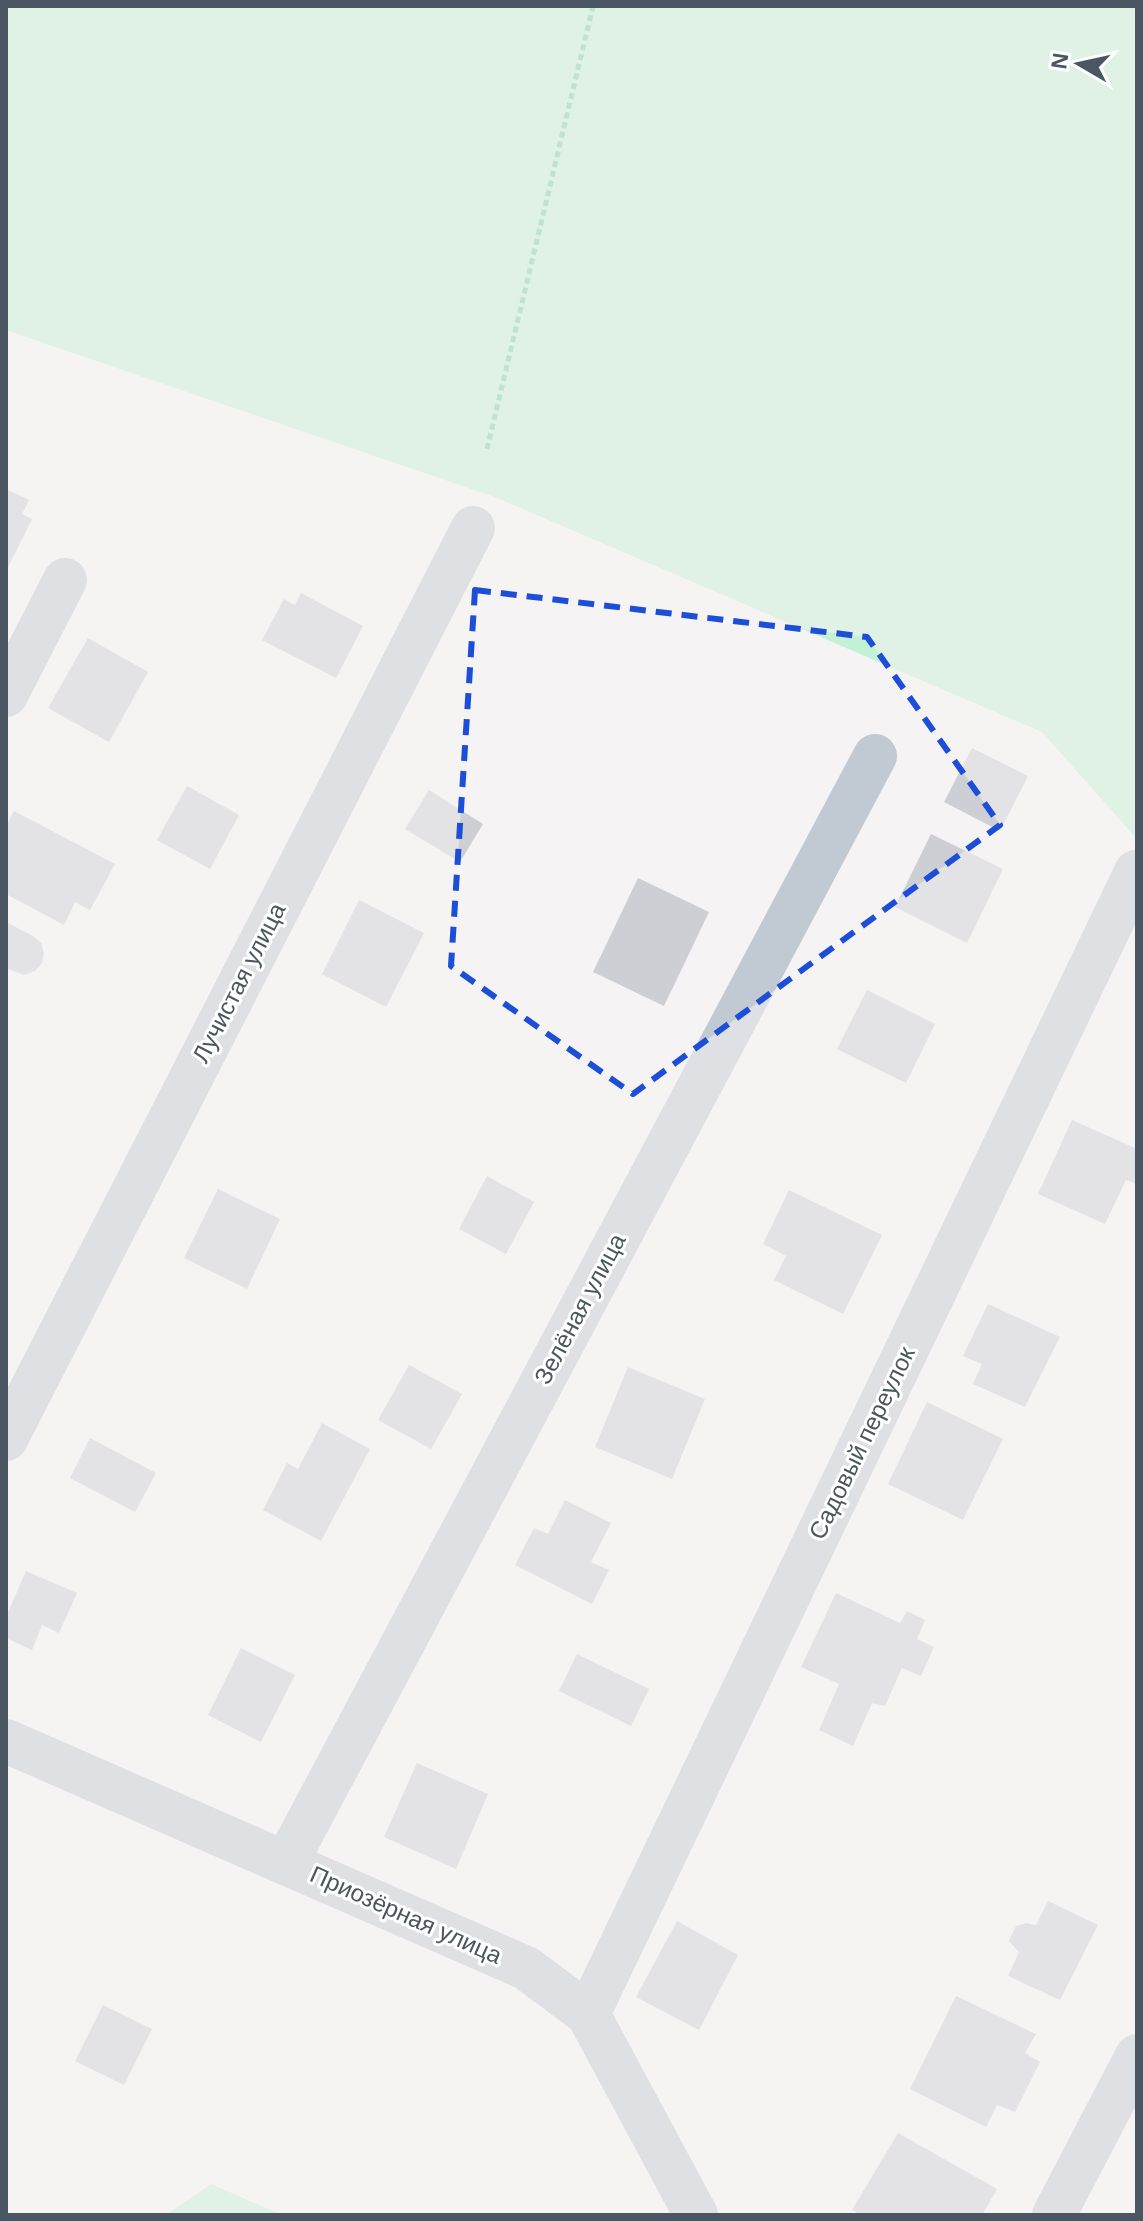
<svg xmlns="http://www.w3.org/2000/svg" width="1143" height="2221" font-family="Helvetica,sans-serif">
<rect width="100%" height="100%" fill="#f5f3f3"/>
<g fill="#c3f1d5">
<polygon points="6,6 1137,6 1137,839 1042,732 495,497 6,330"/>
<polygon points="211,2184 282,2215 166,2215"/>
</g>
<g fill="#cdcfd5">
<polygon points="6,489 29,500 22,514 32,519 6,571"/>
<polygon points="301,593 363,626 336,678 262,640 284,599 295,605"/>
<polygon points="88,638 148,672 109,742 48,708"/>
<polygon points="972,748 1028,776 1000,831 944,802"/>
<polygon points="187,786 239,815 210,869 157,840"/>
<polygon points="429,790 483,824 460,862 405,829"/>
<polygon points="14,811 115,864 90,910 75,902 64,925 6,894 6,826"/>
<polygon points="931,834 1003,869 967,943 895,907"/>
<polygon points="638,878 709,912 664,1006 593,972"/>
<polygon points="359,900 424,933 386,1007 322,974"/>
<polygon points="6,922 33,936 41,943 44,953 42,963 35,971 24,975 8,969 6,972"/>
<polygon points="867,990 935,1024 906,1083 837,1049"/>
<polygon points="1072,1120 1137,1149 1137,1184 1126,1180 1105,1224 1038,1194"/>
<polygon points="487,1176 534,1202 506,1254 459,1229"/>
<polygon points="218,1189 280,1219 247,1289 184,1258"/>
<polygon points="789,1190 882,1235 843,1314 774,1280 786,1256 763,1244"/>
<polygon points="988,1304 1060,1337 1025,1407 973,1384 982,1364 963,1356"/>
<polygon points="409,1365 462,1394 431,1449 378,1420"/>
<polygon points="628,1367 705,1399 672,1479 595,1447"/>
<polygon points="927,1402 1003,1439 963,1520 888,1484"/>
<polygon points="322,1423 370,1449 321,1541 263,1510 287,1463 298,1469"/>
<polygon points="90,1438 156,1473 135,1512 70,1478"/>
<polygon points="565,1500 611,1523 591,1562 609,1570 592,1604 515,1565 534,1528 548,1534"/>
<polygon points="26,1571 77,1593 59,1633 42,1625 32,1650 6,1638 6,1617"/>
<polygon points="836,1593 900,1623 907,1611 925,1620 917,1639 934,1647 921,1676 902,1668 885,1706 872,1703 853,1746 819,1730 839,1684 801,1667"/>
<polygon points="241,1648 295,1675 261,1742 208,1715"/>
<polygon points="577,1654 649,1689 631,1726 559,1691"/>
<polygon points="417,1763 488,1794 456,1869 384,1837"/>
<polygon points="1048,1901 1098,1925 1060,2000 1008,1976 1019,1952 1009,1941 1016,1926 1026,1923 1036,1925"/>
<polygon points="677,1921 738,1955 699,2030 636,1997"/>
<polygon points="956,1996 1036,2034 1025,2053 1040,2062 1015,2112 997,2105 986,2127 910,2089"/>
<polygon points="103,2005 152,2029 124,2085 75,2061"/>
<polygon points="898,2133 997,2189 982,2215 861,2215 852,2210"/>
</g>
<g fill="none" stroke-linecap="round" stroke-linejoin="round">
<polyline stroke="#7ad0a6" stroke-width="5" stroke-dasharray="6 4" stroke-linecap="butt" points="487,449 593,6"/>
<g stroke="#c1cad2" stroke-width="44">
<polyline points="6,695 65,580"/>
<polyline points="6,1439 473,528"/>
<polyline points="6,1741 526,1968 588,2014 696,2215"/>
<polyline points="286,1863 875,756"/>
<polyline points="588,2014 1136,872"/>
<polyline points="1054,2215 1137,2056"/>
</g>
</g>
<path d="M0 0H1143V2221H0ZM475 590 867 637 1000 825 633 1094 451 966Z" fill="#f5f3f3" fill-opacity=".55" fill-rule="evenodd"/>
<path fill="none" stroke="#1d4ed8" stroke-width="6" stroke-dasharray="16 10" stroke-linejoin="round" d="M475 590 867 637 1000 825 633 1094 451 966Z"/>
<g text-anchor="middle" stroke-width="6" stroke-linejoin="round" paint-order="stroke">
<g font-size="24" fill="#4a5661" stroke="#fff">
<text transform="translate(239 983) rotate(-63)" y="8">Лучистая улица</text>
<text transform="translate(580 1309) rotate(-62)" y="8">Зелёная улица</text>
<text transform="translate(862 1443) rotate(-64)" y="8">Садовый переулок</text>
<text transform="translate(406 1915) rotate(24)" y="8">Приозёрная улица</text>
</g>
</g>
<rect width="1143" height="2221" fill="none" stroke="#4a5661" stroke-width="16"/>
<g transform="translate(1079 64) rotate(279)" stroke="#ffffff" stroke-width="6" paint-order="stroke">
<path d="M0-6L14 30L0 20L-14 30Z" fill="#4a5661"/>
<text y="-12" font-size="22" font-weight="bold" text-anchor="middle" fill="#4a5661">N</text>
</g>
</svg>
